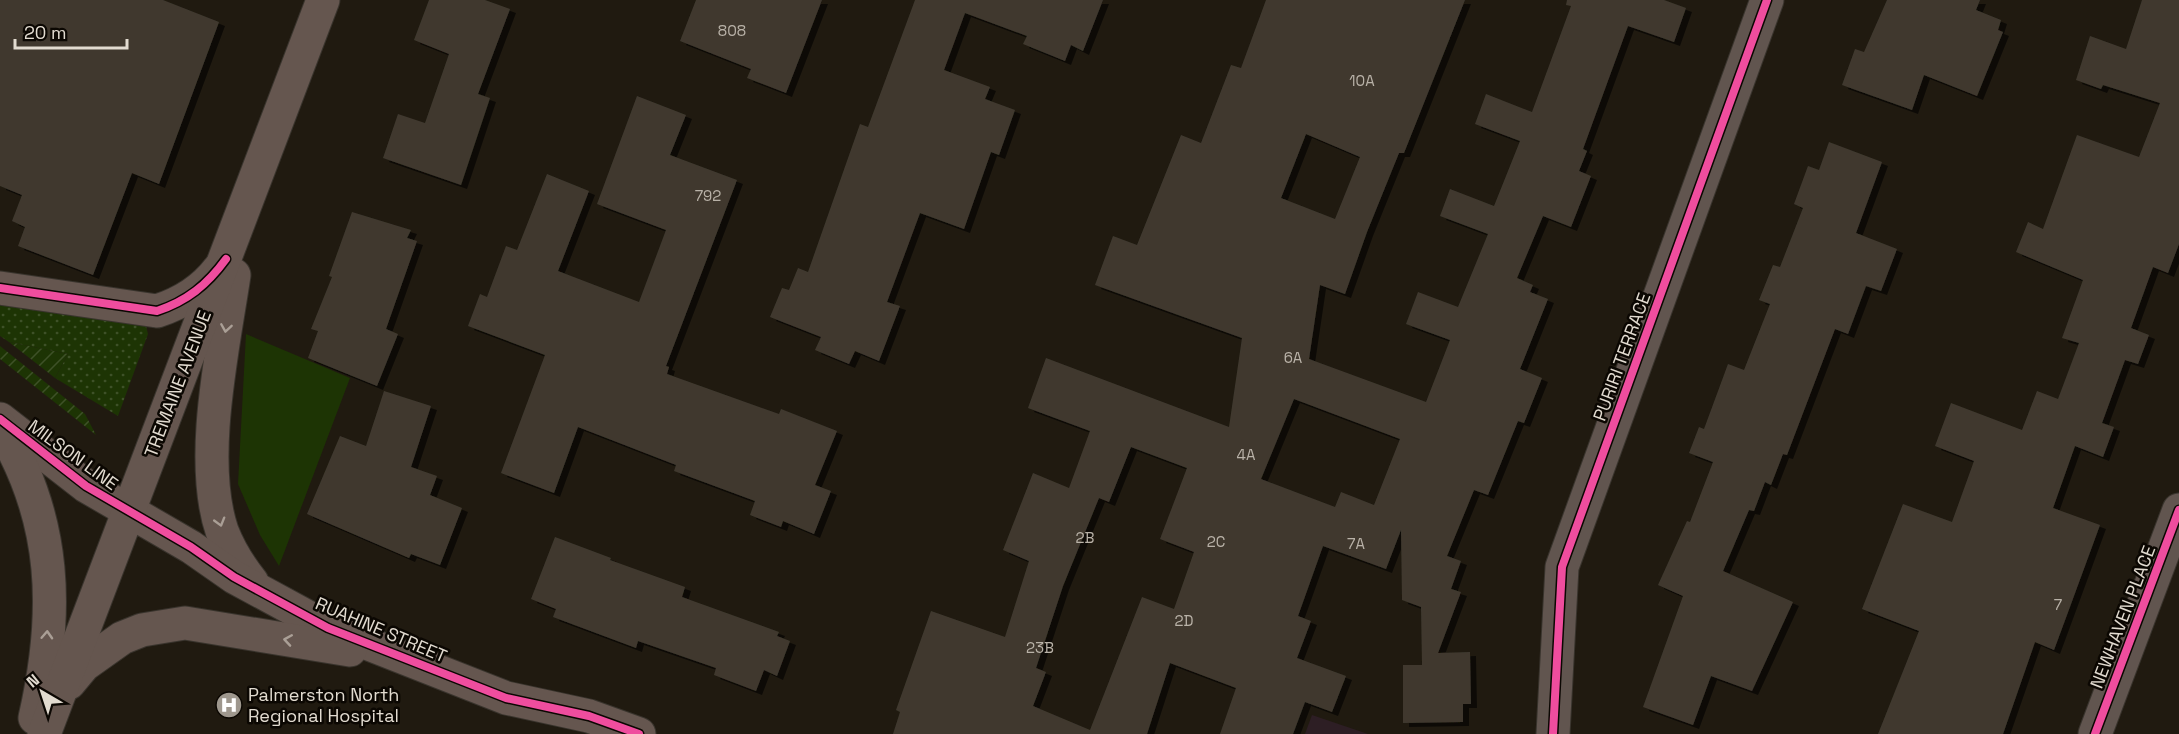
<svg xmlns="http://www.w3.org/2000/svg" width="2179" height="734" font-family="'Space Grotesk',sans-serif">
<defs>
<pattern id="grass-dots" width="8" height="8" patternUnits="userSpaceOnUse" patternTransform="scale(1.5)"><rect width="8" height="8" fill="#1d3404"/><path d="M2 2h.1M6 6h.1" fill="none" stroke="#3e5128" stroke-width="1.8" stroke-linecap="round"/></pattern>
<pattern id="garden-furrows" width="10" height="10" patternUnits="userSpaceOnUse" patternTransform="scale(1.5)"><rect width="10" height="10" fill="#1d3404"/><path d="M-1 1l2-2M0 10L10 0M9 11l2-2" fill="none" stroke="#3e5128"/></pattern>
<filter id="shadow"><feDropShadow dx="6" dy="4" stdDeviation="0" flood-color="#0009"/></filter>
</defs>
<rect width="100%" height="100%" fill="#201a10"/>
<polygon fill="#2d1e24" points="1312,715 1368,734 1305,734"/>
<polygon fill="url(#grass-dots)" points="0,299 146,326 148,334 118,416 55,378 68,354 9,342 0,336"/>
<polygon fill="#1d3404" points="246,334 350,378 279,566 260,535 238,484"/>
<g fill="url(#garden-furrows)">
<polygon points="9,342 68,354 55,378"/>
<polygon points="0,346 85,414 96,435 0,359"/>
</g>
<g fill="#3f392f" fill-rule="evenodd" filter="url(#shadow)">
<polygon points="0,0 163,0 219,22 159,184 132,173 93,275 18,246 25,227 12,221 22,195 0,186"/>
<polygon points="429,0 485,0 510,9 478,94 490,98 461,185 383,158 398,114 425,123 449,54 414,40"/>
<polygon points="696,0 822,0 786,93 747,78 751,69 680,41"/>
<polygon points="915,0 1103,0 1083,51 1071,45 1065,61 1023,44 1027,36 965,13 944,70 990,87 985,99 1015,110 999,155 991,152 964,229 920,213 887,302 900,306 879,361 855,351 849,364 815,350 821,337 770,317 782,288 789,290 798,268 808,272 860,124 868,127"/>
<path d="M1266 0H1465L1404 153H1399L1367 232 1345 294 1320 285 1309 359 1426 402 1450 340 1406 324 1418 292 1458 307 1488 234 1440 216 1450 189 1494 206 1520 141 1475 124 1486 94 1532 112 1571 6 1566 5 1567 0H1664L1686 8 1674 42 1628 26 1583 149 1587 151 1579 171 1591 176 1571 227 1543 216 1517 278 1533 285 1530 292 1548 299 1520 369 1542 378 1524 423 1518 421 1488 495 1474 490 1447 556 1461 561 1451 589 1461 592 1438 653 1470 652 1471 704H1463V722L1403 723V665H1422L1421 607 1402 600 1401 530 1386 569 1323 546 1298 616 1311 621 1297 658 1346 676 1332 712 1305 702 1293 734H1220L1236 688 1170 663 1147 734H893L900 712 896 710 931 611 1005 637 1029 561 1003 550 1033 473 1069 488 1090 431 1028 408 1046 358 1229 427 1242 338 1095 285 1113 236 1137 245 1181 135 1201 143 1231 65 1241 68ZM1306 134 1360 157 1335 219 1281 198ZM1294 399 1400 439 1374 505 1341 492 1335 507 1261 479ZM1131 447 1187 468 1160 539 1194 552 1174 609 1142 597 1090 730 1033 706 1046 672 1036 668 1063 586 1099 498 1109 502Z"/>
<polygon points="1887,0 1980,0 1976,10 2001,20 1998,30 2003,32 1977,96 1924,75 1912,110 1842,85 1855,49 1864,52"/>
<polygon points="2142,0 2179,0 2179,244 2168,273 2153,267 2131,328 2149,335 2138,364 2125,360 2102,423 2114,427 2103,457 2075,446 2053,508 2100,525 2071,604 2054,650 2035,642 2003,734 1878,734 1919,631 1862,609 1903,504 1952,522 1974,461 1935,446 1951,403 2022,430 2037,391 2058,399 2079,343 2062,338 2083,280 2016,252 2028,222 2043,229 2077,135 2139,157 2160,103 2103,85 2101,89 2076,80 2090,36 2126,49"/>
<polygon points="637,96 686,115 670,155 737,180 666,366 669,367 667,374 779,414 781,409 837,431 815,485 831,491 814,534 783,521 781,527 750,515 755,501 674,471 676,465 578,427 554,493 501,473 545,355 468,326 480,294 487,297 506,246 517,250 547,174 589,191 558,271 639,302 666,230 597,204"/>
<polygon points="1829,142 1882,162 1856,233 1897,249 1881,291 1866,286 1848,334 1835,329 1787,455 1783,454 1771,485 1765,482 1754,511 1749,510 1723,571 1793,602 1752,691 1711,676 1693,725 1643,707 1683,596 1658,585 1687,521 1690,522 1713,462 1689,453 1699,427 1704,429 1728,364 1744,370 1770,304 1759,300 1773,265 1780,267 1803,208 1794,204 1808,166 1819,170"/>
<polygon points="352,212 411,230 407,238 417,241 386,329 398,334 377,386 308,358 318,331 311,329 332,277 329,276"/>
<polygon points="384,391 431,406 411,467 437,476 430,495 462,508 440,565 411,554 409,558 307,514 340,436 366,446"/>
<polygon points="555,537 611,558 610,560 685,587 682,597 779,632 777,636 790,641 777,676 764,670 756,691 714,675 716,668 638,641 636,648 553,617 556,609 531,599"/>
</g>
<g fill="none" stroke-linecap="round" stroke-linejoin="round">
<defs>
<g id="minor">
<polyline points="1553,734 1562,567 1767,0"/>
<polyline points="2095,734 2179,510"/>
</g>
<g id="secondary">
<path d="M234 275C223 349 198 460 222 531 229 549 240 567 252 582"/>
<path d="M0 288 157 311C182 303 203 290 219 269"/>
<polyline points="0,419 86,486 191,547 234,577 328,628 506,698 589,716 639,734"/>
<path d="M0 426C57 519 59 613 35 718"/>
<polyline points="69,683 84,665 122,638 142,630 185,623 350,650"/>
<polyline points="44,734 323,0"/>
</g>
</defs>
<use href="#minor" stroke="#39342d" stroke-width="35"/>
<use href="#secondary" stroke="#39342d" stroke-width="35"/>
<use href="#minor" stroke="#61554f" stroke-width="33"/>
<use href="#secondary" stroke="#65564f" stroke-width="33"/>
<defs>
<g id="cycleway">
<path d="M0 288 157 311C187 301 207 285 226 259"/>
<polyline points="0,419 86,486 191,547 234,577 328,628 506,698 589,716 639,734"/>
<polyline points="1553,734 1562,567 1767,0"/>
<polyline points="2095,734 2179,510"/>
</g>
</defs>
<use href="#cycleway" stroke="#0b0702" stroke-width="11"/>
<use href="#cycleway" stroke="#ef4d9e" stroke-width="8"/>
</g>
<defs><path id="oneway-chevron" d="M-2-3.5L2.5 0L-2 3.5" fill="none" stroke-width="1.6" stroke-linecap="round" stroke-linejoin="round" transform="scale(1.5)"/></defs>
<g stroke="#aa9f96">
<use href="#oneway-chevron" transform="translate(226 328) rotate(99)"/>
<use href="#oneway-chevron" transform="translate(220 522) rotate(74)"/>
<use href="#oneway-chevron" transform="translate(47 635) rotate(-87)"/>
<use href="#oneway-chevron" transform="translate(288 640) rotate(-171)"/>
</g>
<defs>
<symbol id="hospital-disc" viewBox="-11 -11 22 22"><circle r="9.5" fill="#9e978d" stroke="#0b0702"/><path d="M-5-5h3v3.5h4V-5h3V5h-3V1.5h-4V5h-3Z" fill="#fff"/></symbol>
</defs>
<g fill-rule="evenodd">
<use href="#hospital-disc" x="214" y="690" width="30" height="30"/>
</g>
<g text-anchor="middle" stroke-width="5" stroke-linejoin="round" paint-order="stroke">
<g font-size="15" fill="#b9b2a8">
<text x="732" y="36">808</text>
<text x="1362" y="86">10A</text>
<text x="708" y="201">792</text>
<text x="1293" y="363">6A</text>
<text x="1246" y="460">4A</text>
<text x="1085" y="543">2B</text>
<text x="1216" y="547">2C</text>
<text x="1356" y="549">7A</text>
<text x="2058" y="610">7</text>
<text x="1184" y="626">2D</text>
<text x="1040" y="653">23B</text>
</g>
<g font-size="18" fill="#e2dbd0" stroke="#0b0702">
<text transform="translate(1622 357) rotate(-70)" y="6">PURIRI TERRACE</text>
<text transform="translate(178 384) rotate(-69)" y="6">TREMAINE AVENUE</text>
<text transform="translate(73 455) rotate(36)" y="6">MILSON LINE</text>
<text transform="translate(2123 617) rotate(-69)" y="6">NEWHAVEN PLACE</text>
<text transform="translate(381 630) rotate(23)" y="6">RUAHINE STREET</text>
</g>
<g font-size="18" fill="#e2dbd0" stroke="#0b0702" text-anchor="start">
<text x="248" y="701">Palmerston North<tspan x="248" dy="21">Regional Hospital</tspan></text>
</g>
</g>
<g transform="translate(42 692) rotate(321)" stroke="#0b0702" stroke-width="4.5" paint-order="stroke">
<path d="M0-4.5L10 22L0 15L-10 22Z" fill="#e2dbd0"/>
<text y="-9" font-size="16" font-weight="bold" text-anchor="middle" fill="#e2dbd0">N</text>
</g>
<path d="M15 39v9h112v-9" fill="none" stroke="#e2dbd0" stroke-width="3"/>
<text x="24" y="39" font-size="18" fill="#e2dbd0" stroke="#0b0702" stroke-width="4.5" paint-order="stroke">20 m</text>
</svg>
